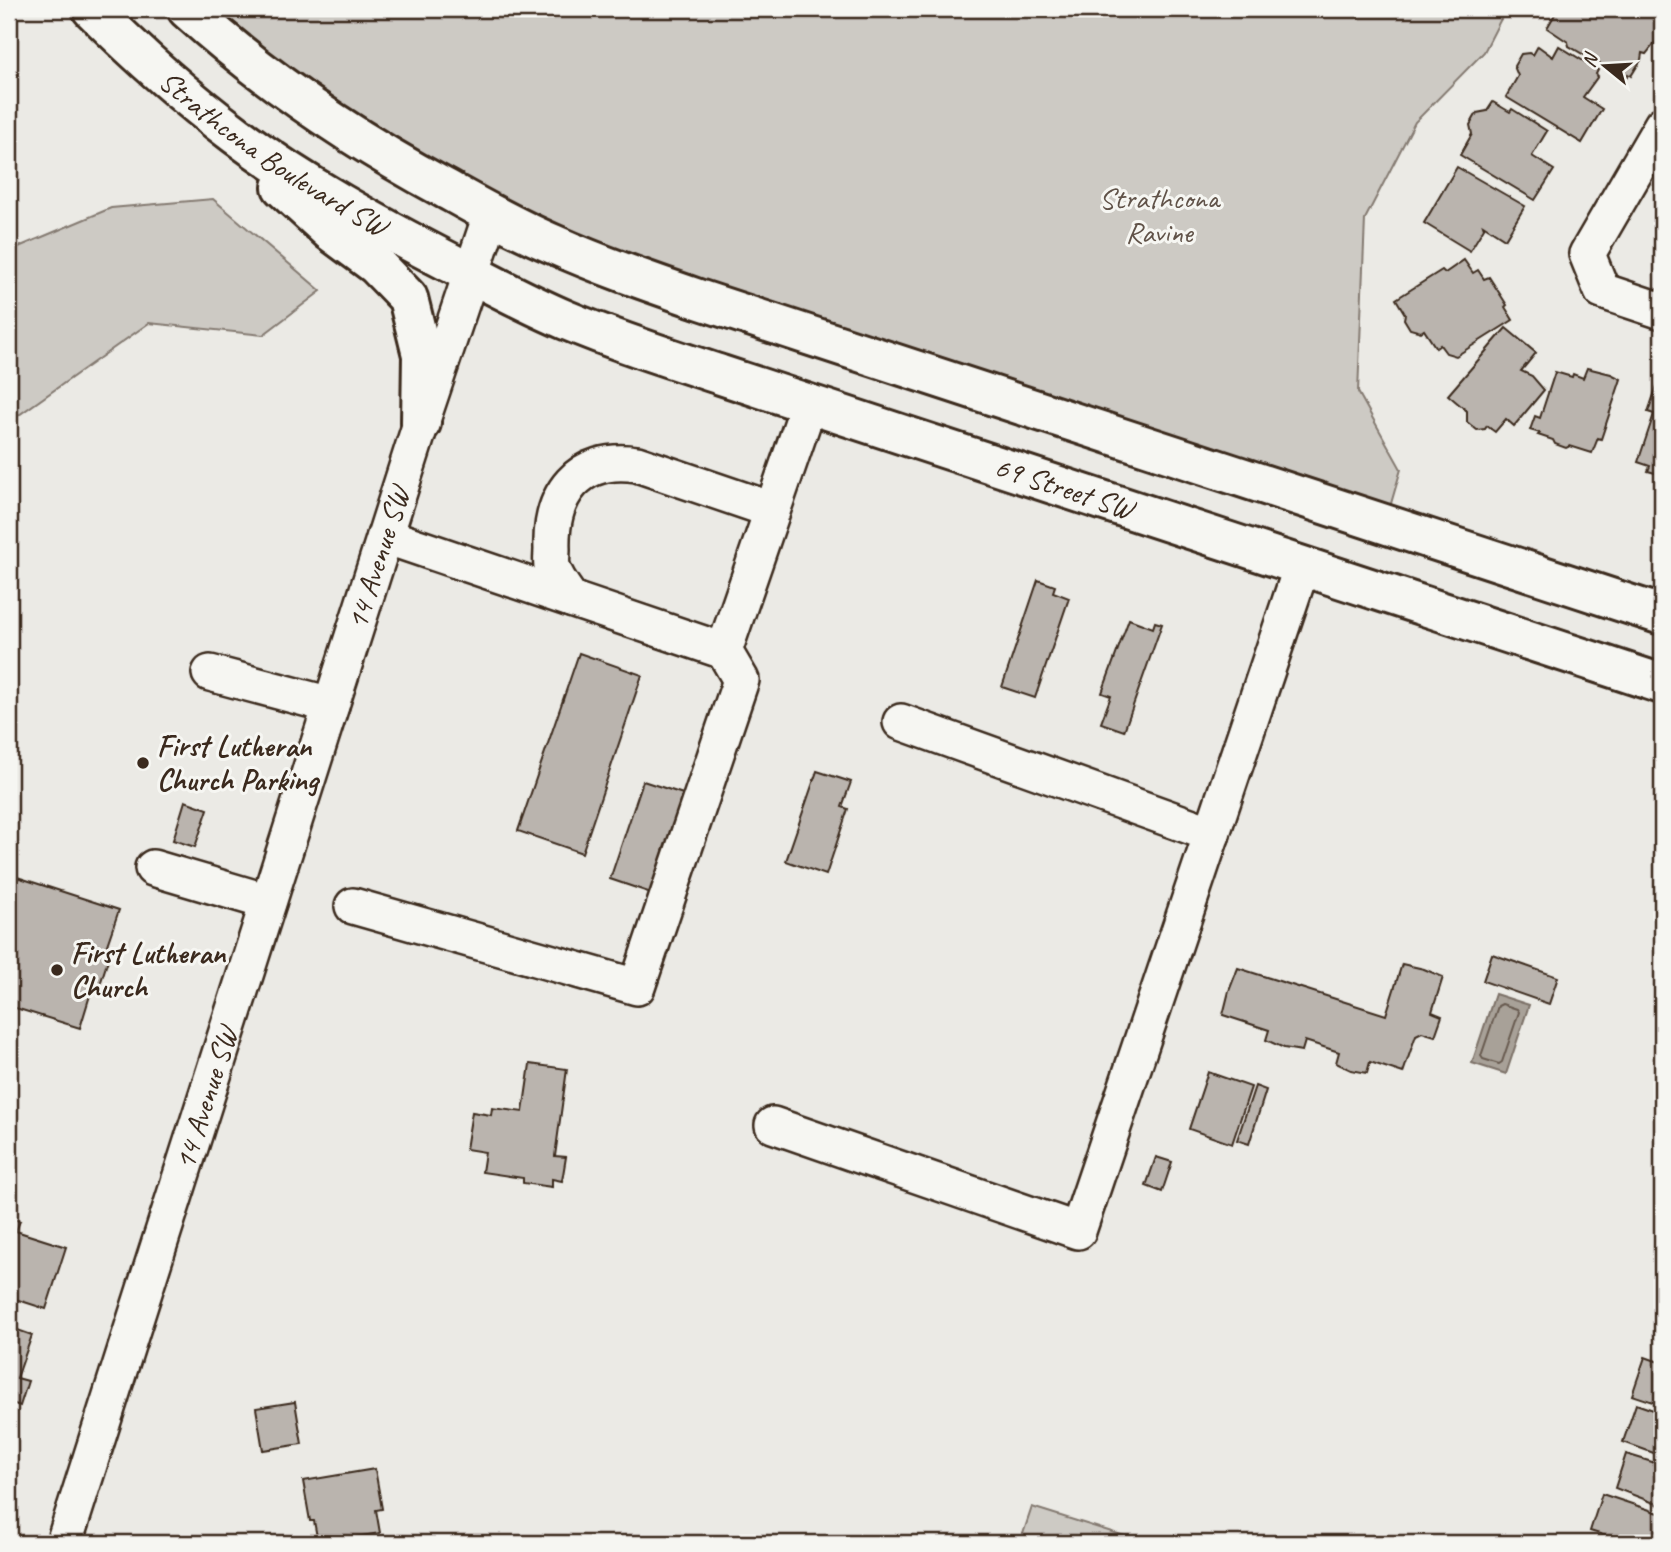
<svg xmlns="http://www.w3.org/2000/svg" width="1671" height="1552" font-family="Caveat,sans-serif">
<rect width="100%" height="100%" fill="#ebeae5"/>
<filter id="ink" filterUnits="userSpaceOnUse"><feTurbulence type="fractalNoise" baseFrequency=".0143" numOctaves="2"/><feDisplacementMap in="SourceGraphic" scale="14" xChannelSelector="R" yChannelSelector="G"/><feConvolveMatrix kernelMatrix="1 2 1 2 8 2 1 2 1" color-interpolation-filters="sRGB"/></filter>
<g filter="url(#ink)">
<g fill="#cdcac4" stroke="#847a71" stroke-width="2">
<polygon points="210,9 1506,9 1484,52 1415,122 1365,219 1358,392 1401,469 1390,507 758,304 538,222 411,155 309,85"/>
<polygon points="213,199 321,291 263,335 149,323 9,422 9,251 111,208"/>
<polygon points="1032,1507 1147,1543 1020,1543"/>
</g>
<polygon fill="#a8a198" stroke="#7c7167" stroke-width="2" points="1495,994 1529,1005 1506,1074 1472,1063"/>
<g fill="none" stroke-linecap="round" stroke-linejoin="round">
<polygon stroke="#675a4f" stroke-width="2" points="1502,1004 1517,1009 1519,1012 1502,1062 1499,1064 1483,1059 1481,1056 1498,1006"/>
</g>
<g fill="#bab4ae" stroke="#3b2a1e" stroke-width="2">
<polygon points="1558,9 1645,9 1662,19 1662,34 1646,54 1642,53 1641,60 1631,76 1628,74 1627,77 1607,65 1603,66 1569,46 1568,42 1547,28"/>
<polygon points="1538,46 1553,57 1559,46 1598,70 1596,74 1598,76 1583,97 1602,109 1582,143 1506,97 1518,76 1514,66 1521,54 1529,53 1533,55"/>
<polygon points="1493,102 1510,112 1512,109 1547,131 1532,156 1554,170 1535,200 1460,155 1472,134 1470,125 1477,113 1487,111"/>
<polygon points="1457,167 1525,206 1505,239 1483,225 1484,228 1470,251 1424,223"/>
<polygon points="1464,260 1473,273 1478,270 1484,279 1489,277 1507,305 1505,307 1513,320 1456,356 1446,353 1440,345 1436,348 1424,330 1421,332 1410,329 1404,319 1405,314 1396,299 1442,270 1445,273"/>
<polygon points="1506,328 1536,353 1521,371 1532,376 1544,390 1514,426 1506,419 1495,432 1487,426 1485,429 1477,430 1467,422 1467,411 1448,395"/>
<polygon points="1587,368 1611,374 1621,379 1601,439 1598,438 1592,453 1570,446 1566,448 1555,444 1553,440 1538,435 1540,433 1530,430 1535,416 1540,418 1555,372 1572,377 1573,374 1583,378"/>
<polygon points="1661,374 1662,374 1662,475 1648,471 1650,466 1638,462 1654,414 1648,412"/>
<polygon points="1038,580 1055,586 1053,592 1069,598 1035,698 1002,687"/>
<polygon points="1129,619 1153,628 1155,622 1162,624 1124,731 1101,723 1111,696 1102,693"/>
<polygon points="579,653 642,675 582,853 518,831"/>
<polygon points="817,771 851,782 842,807 848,809 826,875 786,861"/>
<polygon points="643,781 686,795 654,894 610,879"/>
<polygon points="185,801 208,809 195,847 173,840"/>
<polygon points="14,876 119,910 107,945 112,947 97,994 91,992 80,1028 9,1006 9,904 11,905 17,885 12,883"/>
<polygon points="1492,954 1558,977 1549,1004 1483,981"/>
<polygon points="1402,964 1424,969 1443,977 1432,1012 1442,1016 1435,1036 1422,1032 1416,1035 1403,1073 1370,1062 1367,1073 1351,1070 1336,1063 1339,1052 1305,1041 1302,1051 1284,1048 1266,1040 1269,1030 1223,1015 1229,991 1238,968 1386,1015"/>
<polygon points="530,1064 567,1069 555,1156 566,1157 562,1181 552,1179 552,1187 523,1183 523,1178 482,1172 485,1152 466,1149 472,1112 491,1115 492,1108 523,1112"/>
<polygon points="1208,1072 1251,1087 1232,1144 1189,1129"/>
<polygon points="1255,1086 1266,1090 1249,1144 1237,1140"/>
<polygon points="1156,1157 1172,1162 1162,1192 1146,1186"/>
<polygon points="9,1218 20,1221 16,1231 66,1247 46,1309 9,1297"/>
<polygon points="9,1323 14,1324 12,1328 32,1335 17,1378 28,1381 20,1406 9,1402"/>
<polygon points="1645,1357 1662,1363 1662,1405 1632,1395"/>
<polygon points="295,1402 302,1444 263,1450 256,1408"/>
<polygon points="1636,1404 1662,1413 1662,1456 1623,1442"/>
<polygon points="1626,1454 1662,1465 1662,1506 1615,1488"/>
<polygon points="375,1469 382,1509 376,1510 380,1533 355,1537 356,1543 314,1543 313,1538 317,1537 314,1521 310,1521 303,1481"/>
<polygon points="1602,1494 1662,1514 1662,1543 1629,1543 1590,1531"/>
</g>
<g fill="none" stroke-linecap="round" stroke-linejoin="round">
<defs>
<g id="minor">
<polyline points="1662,125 1587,254 1602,291 1662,311"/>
<polyline points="385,536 724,651 809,404"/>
<path d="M571 599C564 589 555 578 552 566 551 561 552 555 552 549 550 495 578 455 637 464L772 510"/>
<polyline points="210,673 331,705"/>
<polyline points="901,722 1212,834"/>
<polyline points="153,868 268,902"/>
<polyline points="353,906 637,987 741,680 724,651"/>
<polyline points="773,1125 1078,1231 1302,566"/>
<path id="s1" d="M64 1543 421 423 491 215"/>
</g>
<g id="major">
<path id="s2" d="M92 9C137 54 185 97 236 135 303 185 377 225 451 263 489 283 526 303 566 320 616 341 669 358 721 375L1662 684"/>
<path d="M187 9C265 80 351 138 444 188 480 208 515 228 553 244 600 265 649 282 698 299L1662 615"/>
<polyline points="282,187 330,231 376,265 408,298 422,355 421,423"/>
</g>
</defs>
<use href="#minor" stroke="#3b2a1e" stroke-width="40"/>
<use href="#major" stroke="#3b2a1e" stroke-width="44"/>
<use href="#minor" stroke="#f6f6f2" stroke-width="35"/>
<use href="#major" stroke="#f6f6f2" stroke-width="38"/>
</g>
</g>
<g fill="#3b2a1e" stroke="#f6f6f2" stroke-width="2.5">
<circle cx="143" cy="763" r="7"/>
<circle cx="57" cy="970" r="7"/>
</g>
<g text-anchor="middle" stroke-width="6" stroke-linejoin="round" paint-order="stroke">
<g font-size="30" fill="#3b2a1e" stroke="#f6f6f2">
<text dy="10" stroke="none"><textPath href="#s2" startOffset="233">Strathcona Boulevard SW</textPath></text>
<text dy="10" stroke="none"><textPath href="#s2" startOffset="1096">69 Street SW</textPath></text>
<text dy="10" stroke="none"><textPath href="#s1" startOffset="1034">14 Avenue SW</textPath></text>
<text dy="10" stroke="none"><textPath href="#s1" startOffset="467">14 Avenue SW</textPath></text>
</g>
<g font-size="30" fill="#605248" stroke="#f6f6f2">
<text x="1159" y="208">Strathcona<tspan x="1159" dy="34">Ravine</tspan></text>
</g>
<g font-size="30" font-weight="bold" fill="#3b2a1e" stroke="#f6f6f2" text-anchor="start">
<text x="157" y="756">First Lutheran<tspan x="157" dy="34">Church Parking</tspan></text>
<text x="71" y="963">First Lutheran<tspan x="71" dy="34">Church</tspan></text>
</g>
</g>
<rect width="1671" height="1552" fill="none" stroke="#f6f6f2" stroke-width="35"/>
<rect x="18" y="18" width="1636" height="1517" fill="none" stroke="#3b2a1e" stroke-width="2.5" filter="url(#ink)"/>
<g transform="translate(1605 66) rotate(288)" stroke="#f6f6f2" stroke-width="5" paint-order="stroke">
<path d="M0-5L12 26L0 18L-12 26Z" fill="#3b2a1e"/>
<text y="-10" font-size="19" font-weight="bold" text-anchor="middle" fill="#3b2a1e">N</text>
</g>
</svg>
